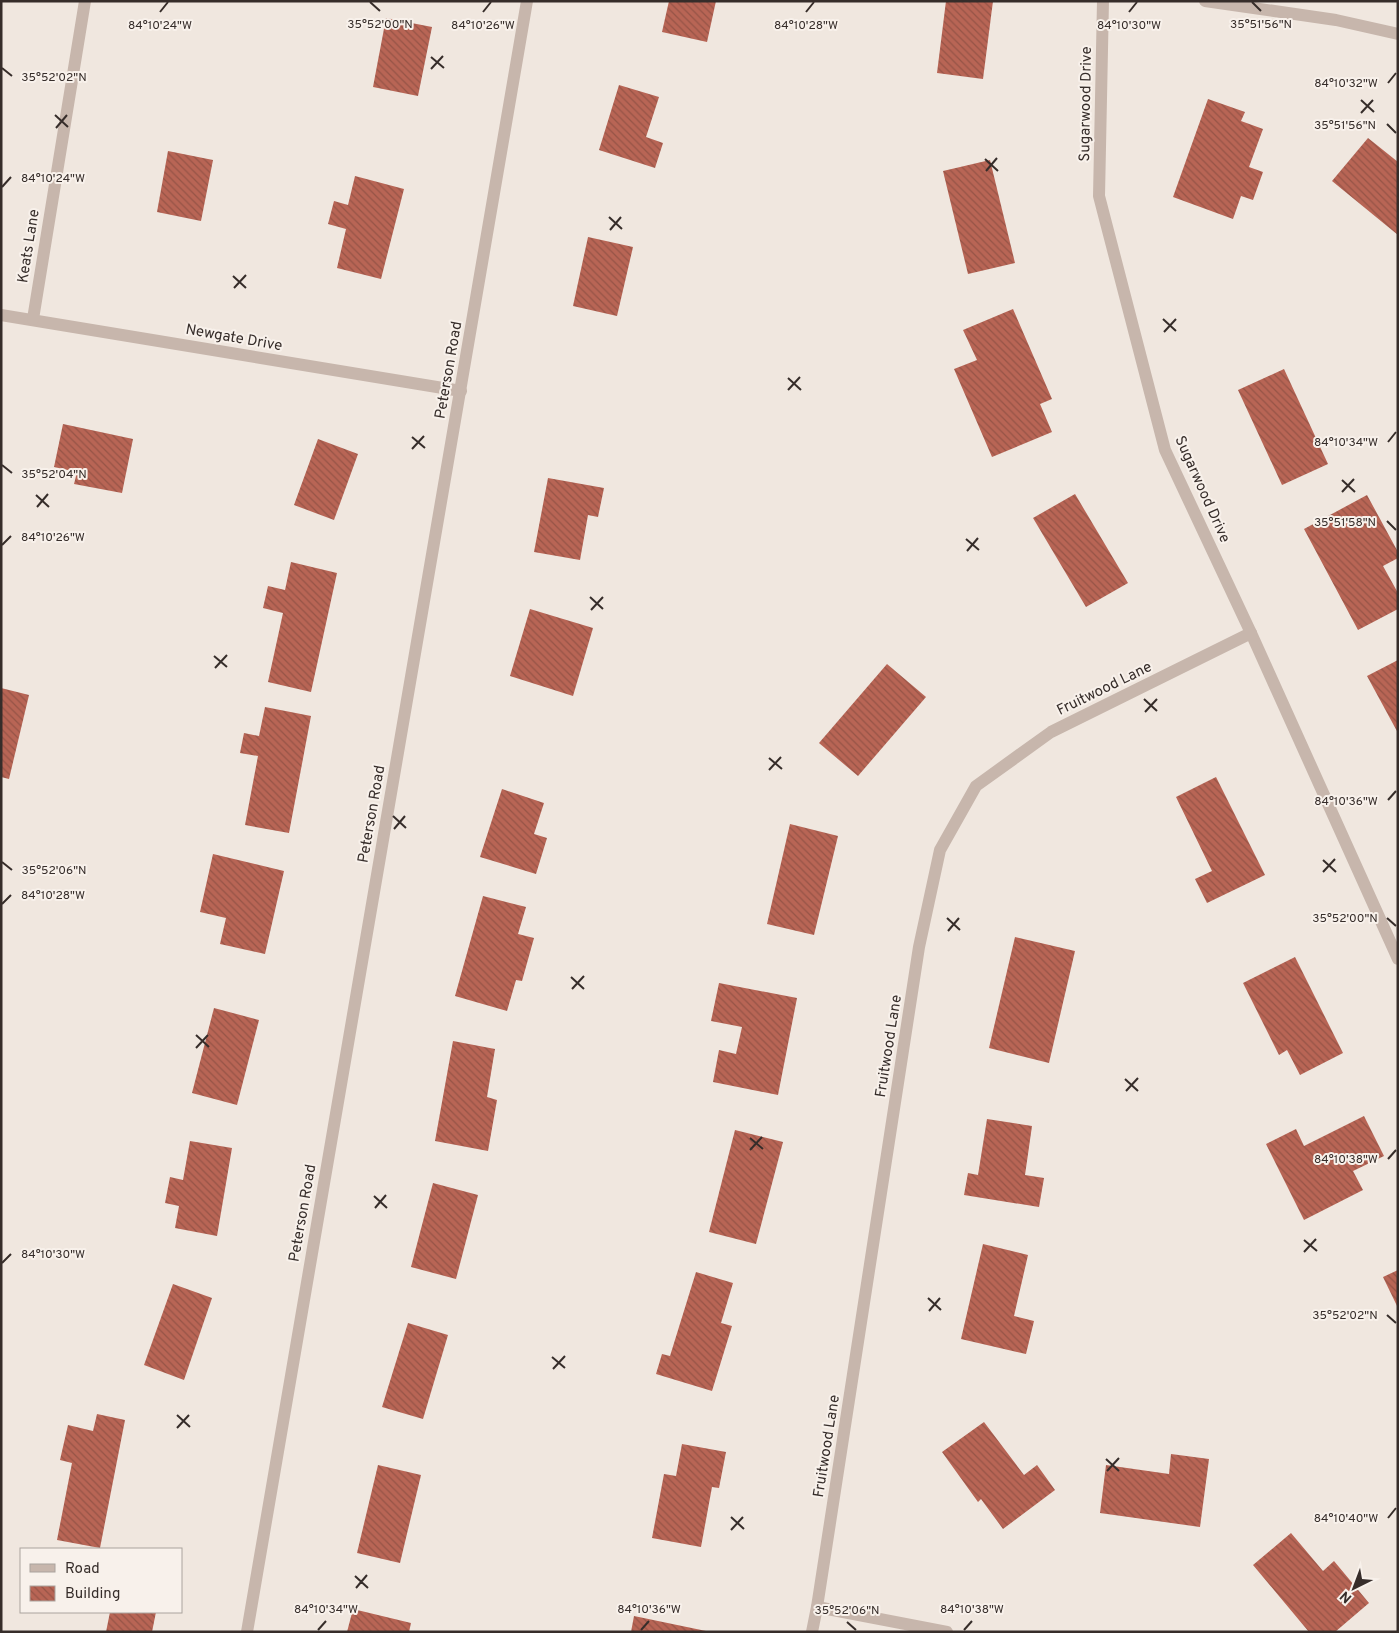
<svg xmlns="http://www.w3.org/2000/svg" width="1399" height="1633" font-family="Overpass,sans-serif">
<defs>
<pattern id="building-back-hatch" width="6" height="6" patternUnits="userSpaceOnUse" patternTransform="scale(1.25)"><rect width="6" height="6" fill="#b86555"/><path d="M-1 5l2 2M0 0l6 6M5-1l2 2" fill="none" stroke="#965447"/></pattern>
</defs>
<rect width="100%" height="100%" fill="#f0e7df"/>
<g fill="url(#building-back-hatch)">
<polygon points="669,1 716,1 707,42 662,32"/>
<polygon points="946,1 993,1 983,79 937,73"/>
<polygon points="386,18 432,27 418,96 373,87"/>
<polygon points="619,85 659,97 646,137 663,143 655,168 599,150"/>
<polygon points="1208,99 1245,112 1241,121 1263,129 1249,167 1263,172 1253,200 1241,196 1233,219 1173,197"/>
<polygon points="1368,138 1398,162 1398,235 1332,181"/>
<polygon points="168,151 213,160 201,221 157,212"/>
<polygon points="990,160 1015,263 968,274 943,171"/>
<polygon points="355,176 404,189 381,279 337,268 346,229 328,224 334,201 348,205"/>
<polygon points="588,237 633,247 617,316 573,306"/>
<polygon points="1013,309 1052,399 1040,404 1052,432 992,457 954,369 977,360 963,330"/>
<polygon points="1284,369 1328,464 1282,485 1238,390"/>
<polygon points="63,424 133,439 122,493 74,484 77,472 54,467"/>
<polygon points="318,439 358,454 334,520 294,505"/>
<polygon points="548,478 604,488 598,517 588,515 580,560 534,552"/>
<polygon points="1075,494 1128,583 1086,607 1033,518"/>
<polygon points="1367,495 1398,552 1398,558 1383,566 1398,593 1398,609 1358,630 1304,529"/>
<polygon points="291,562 337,573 311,692 268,682 283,613 263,608 268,586 285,590"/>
<polygon points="530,609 593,628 573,696 510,676"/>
<polygon points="1398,660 1398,733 1367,676"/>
<polygon points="887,664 926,697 858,776 819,743"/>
<polygon points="1,688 29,695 9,779 1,777"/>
<polygon points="265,707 311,716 289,833 245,825 258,756 240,753 244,733 259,736"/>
<polygon points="1216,777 1265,875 1207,903 1195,879 1212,871 1176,797"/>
<polygon points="502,789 544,803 534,834 547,838 536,874 480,857"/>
<polygon points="790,824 838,836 814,935 767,924"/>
<polygon points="213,854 284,871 265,954 220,944 226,918 200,912"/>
<polygon points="483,896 526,907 518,934 534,938 522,981 516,980 507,1011 455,996"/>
<polygon points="1015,937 1075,951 1049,1063 989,1048"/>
<polygon points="1295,957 1343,1053 1300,1075 1287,1050 1279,1055 1243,983"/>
<polygon points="719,983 797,998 778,1095 713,1082 719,1050 736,1054 742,1027 711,1021"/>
<polygon points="214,1008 259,1020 237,1105 192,1093"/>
<polygon points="453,1041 495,1049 487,1097 497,1100 488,1151 435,1141"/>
<polygon points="1364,1116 1384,1156 1353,1171 1363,1190 1304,1220 1266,1144 1296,1129 1304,1146"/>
<polygon points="987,1119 1032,1126 1025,1175 1044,1178 1039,1207 964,1195 968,1173 978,1175"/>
<polygon points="735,1130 783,1142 756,1244 709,1232"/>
<polygon points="190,1141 232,1148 217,1236 175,1228 179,1206 165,1203 170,1177 183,1180"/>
<polygon points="433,1183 478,1195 456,1279 411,1267"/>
<polygon points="983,1244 1028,1255 1014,1316 1034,1321 1026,1354 961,1339"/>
<polygon points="1398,1270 1398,1308 1383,1277"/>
<polygon points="696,1272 733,1283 721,1323 732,1326 712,1391 656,1374 662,1354 670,1356"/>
<polygon points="173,1284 212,1298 184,1380 144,1365"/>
<polygon points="408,1323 448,1335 423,1419 382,1407"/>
<polygon points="97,1414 125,1420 100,1548 57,1540 72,1463 60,1460 68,1425 93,1431"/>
<polygon points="984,1422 1024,1475 1037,1465 1055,1490 1003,1529 981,1499 978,1502 942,1452"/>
<polygon points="682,1444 726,1452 719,1488 712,1487 701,1547 652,1538 664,1474 676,1476"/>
<polygon points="1171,1454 1209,1459 1200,1527 1100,1513 1106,1465 1169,1474"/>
<polygon points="378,1465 421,1475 400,1563 357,1553"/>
<polygon points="1291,1533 1323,1571 1334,1561 1369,1603 1335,1632 1309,1632 1253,1565"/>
<polygon points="353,1609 411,1623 409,1632 347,1632"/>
<polygon points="110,1612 156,1612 152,1632 106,1632"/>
<polygon points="634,1616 706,1631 706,1632 631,1632"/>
</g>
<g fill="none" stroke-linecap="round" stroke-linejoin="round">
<g stroke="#c7b6ac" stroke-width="12">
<polyline points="1103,1 1099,196 1165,450 1251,633 1398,959"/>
<polyline points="1205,1 1336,20 1398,34"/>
<polyline points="1,315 461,391"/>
<polyline points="33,319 85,1"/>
<polyline points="817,1607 947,1632"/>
<polyline points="247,1632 527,1"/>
<polyline points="812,1632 817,1607 919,947 940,850 976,786 1051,732 1251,633"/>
</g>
</g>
<path fill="none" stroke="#362d2a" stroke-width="2" d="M370 2 380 11M1252 2 1261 11M160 12 168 2M483 12 491 2M806 12 814 2M1129 12 1137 2M431 57 444 68M2 68 12 76M431 69 443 56M1388 83 1396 73M1361 100 1374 112M1361 113 1373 100M55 115 68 127M1387 124 1396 133M56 128 67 115M985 159 998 171M986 171 997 158M2 187 11 177M609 217 622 229M610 230 621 217M233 276 246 288M234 288 246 275M1163 319 1176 331M1164 332 1176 319M788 378 801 390M788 390 800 377M412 437 425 448M1388 442 1396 432M412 449 424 436M2 465 12 473M1342 480 1355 492M1342 492 1354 479M36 495 49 507M37 507 48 494M1387 521 1396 530M966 539 979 550M2 545 11 536M967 551 978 538M590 597 603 609M591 610 603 597M214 656 227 667M215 668 227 655M1144 699 1157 711M1145 712 1157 699M769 758 782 769M769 770 781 757M1388 800 1396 791M393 816 406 828M394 829 405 816M1323 860 1336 872M2 862 12 870M1323 872 1335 859M2 904 11 895M947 918 960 930M1387 918 1396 926M948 931 959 918M571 977 584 989M572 989 584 976M196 1035 209 1047M196 1048 208 1035M1125 1079 1138 1091M1126 1091 1138 1078M750 1138 763 1149M750 1150 762 1137M1388 1159 1396 1150M374 1196 387 1208M375 1208 386 1195M1304 1240 1317 1251M1304 1252 1316 1239M2 1263 11 1254M928 1298 941 1310M929 1311 940 1298M1387 1315 1396 1323M552 1357 565 1368M553 1369 565 1356M177 1415 190 1427M177 1428 189 1415M1106 1459 1119 1471M1107 1471 1119 1458M731 1517 744 1529M1388 1518 1396 1508M731 1530 743 1517M355 1576 368 1588M356 1588 367 1575M847 1622 856 1630M318 1630 326 1621M641 1630 649 1621M964 1630 972 1621"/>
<g text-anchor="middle" stroke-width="4" stroke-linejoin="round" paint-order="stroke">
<g font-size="15" fill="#362d2a" stroke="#f8f1eb">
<text transform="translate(1085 104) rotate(-89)" y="5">Sugarwood Drive</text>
<text transform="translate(28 246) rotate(-81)" y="5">Keats Lane</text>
<text transform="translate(234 337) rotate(10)" y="5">Newgate Drive</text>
<text transform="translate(448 370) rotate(-80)" y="5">Peterson Road</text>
<text transform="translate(1203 489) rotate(66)" y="5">Sugarwood Drive</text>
<text transform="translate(1104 688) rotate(-26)" y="5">Fruitwood Lane</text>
<text transform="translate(371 814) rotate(-80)" y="5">Peterson Road</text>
<text transform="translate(888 1046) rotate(-81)" y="5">Fruitwood Lane</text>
<text transform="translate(302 1213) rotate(-80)" y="5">Peterson Road</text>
<text transform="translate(826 1446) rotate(-81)" y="5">Fruitwood Lane</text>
</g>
</g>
<g font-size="12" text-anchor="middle" fill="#362d2a" stroke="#f8f1eb" stroke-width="4" stroke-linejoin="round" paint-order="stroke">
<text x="1261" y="28">35°51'56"N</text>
<text x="380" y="28">35°52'00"N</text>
<text x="483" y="29">84°10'26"W</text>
<text x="806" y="29">84°10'28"W</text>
<text x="1129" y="29">84°10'30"W</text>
<text x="160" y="29">84°10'24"W</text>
<text x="54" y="81">35°52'02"N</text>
<text x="1346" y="87">84°10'32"W</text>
<text x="1345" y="129">35°51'56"N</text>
<text x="53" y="182">84°10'24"W</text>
<text x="1346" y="446">84°10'34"W</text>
<text x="54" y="478">35°52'04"N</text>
<text x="1345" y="526">35°51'58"N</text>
<text x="53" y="541">84°10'26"W</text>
<text x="1346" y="805">84°10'36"W</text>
<text x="54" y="874">35°52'06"N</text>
<text x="53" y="899">84°10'28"W</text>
<text x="1345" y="922">35°52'00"N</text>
<text x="1346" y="1163">84°10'38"W</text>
<text x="53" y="1258">84°10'30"W</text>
<text x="1345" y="1319">35°52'02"N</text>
<text x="1346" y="1522">84°10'40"W</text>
<text x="326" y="1613">84°10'34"W</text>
<text x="649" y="1613">84°10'36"W</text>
<text x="972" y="1613">84°10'38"W</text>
<text x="847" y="1614">35°52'06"N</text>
</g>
<rect width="1399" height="1633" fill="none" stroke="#362d2a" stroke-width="5"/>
<rect x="20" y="1548" width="162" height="65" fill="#f8f1eb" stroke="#aaa39e"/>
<rect x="30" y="1564" width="25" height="8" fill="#c7b6ac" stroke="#aaa39e"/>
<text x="65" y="1573" font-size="15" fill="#362d2a">Road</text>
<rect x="30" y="1586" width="25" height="15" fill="url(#building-back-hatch)" stroke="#aaa39e"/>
<text x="65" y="1598" font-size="15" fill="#362d2a">Building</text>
<g transform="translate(1354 1588) rotate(222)" stroke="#f8f1eb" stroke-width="4" paint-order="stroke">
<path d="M0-4L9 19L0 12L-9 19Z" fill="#362d2a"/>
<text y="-8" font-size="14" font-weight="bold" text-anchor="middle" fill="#362d2a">N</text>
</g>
</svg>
